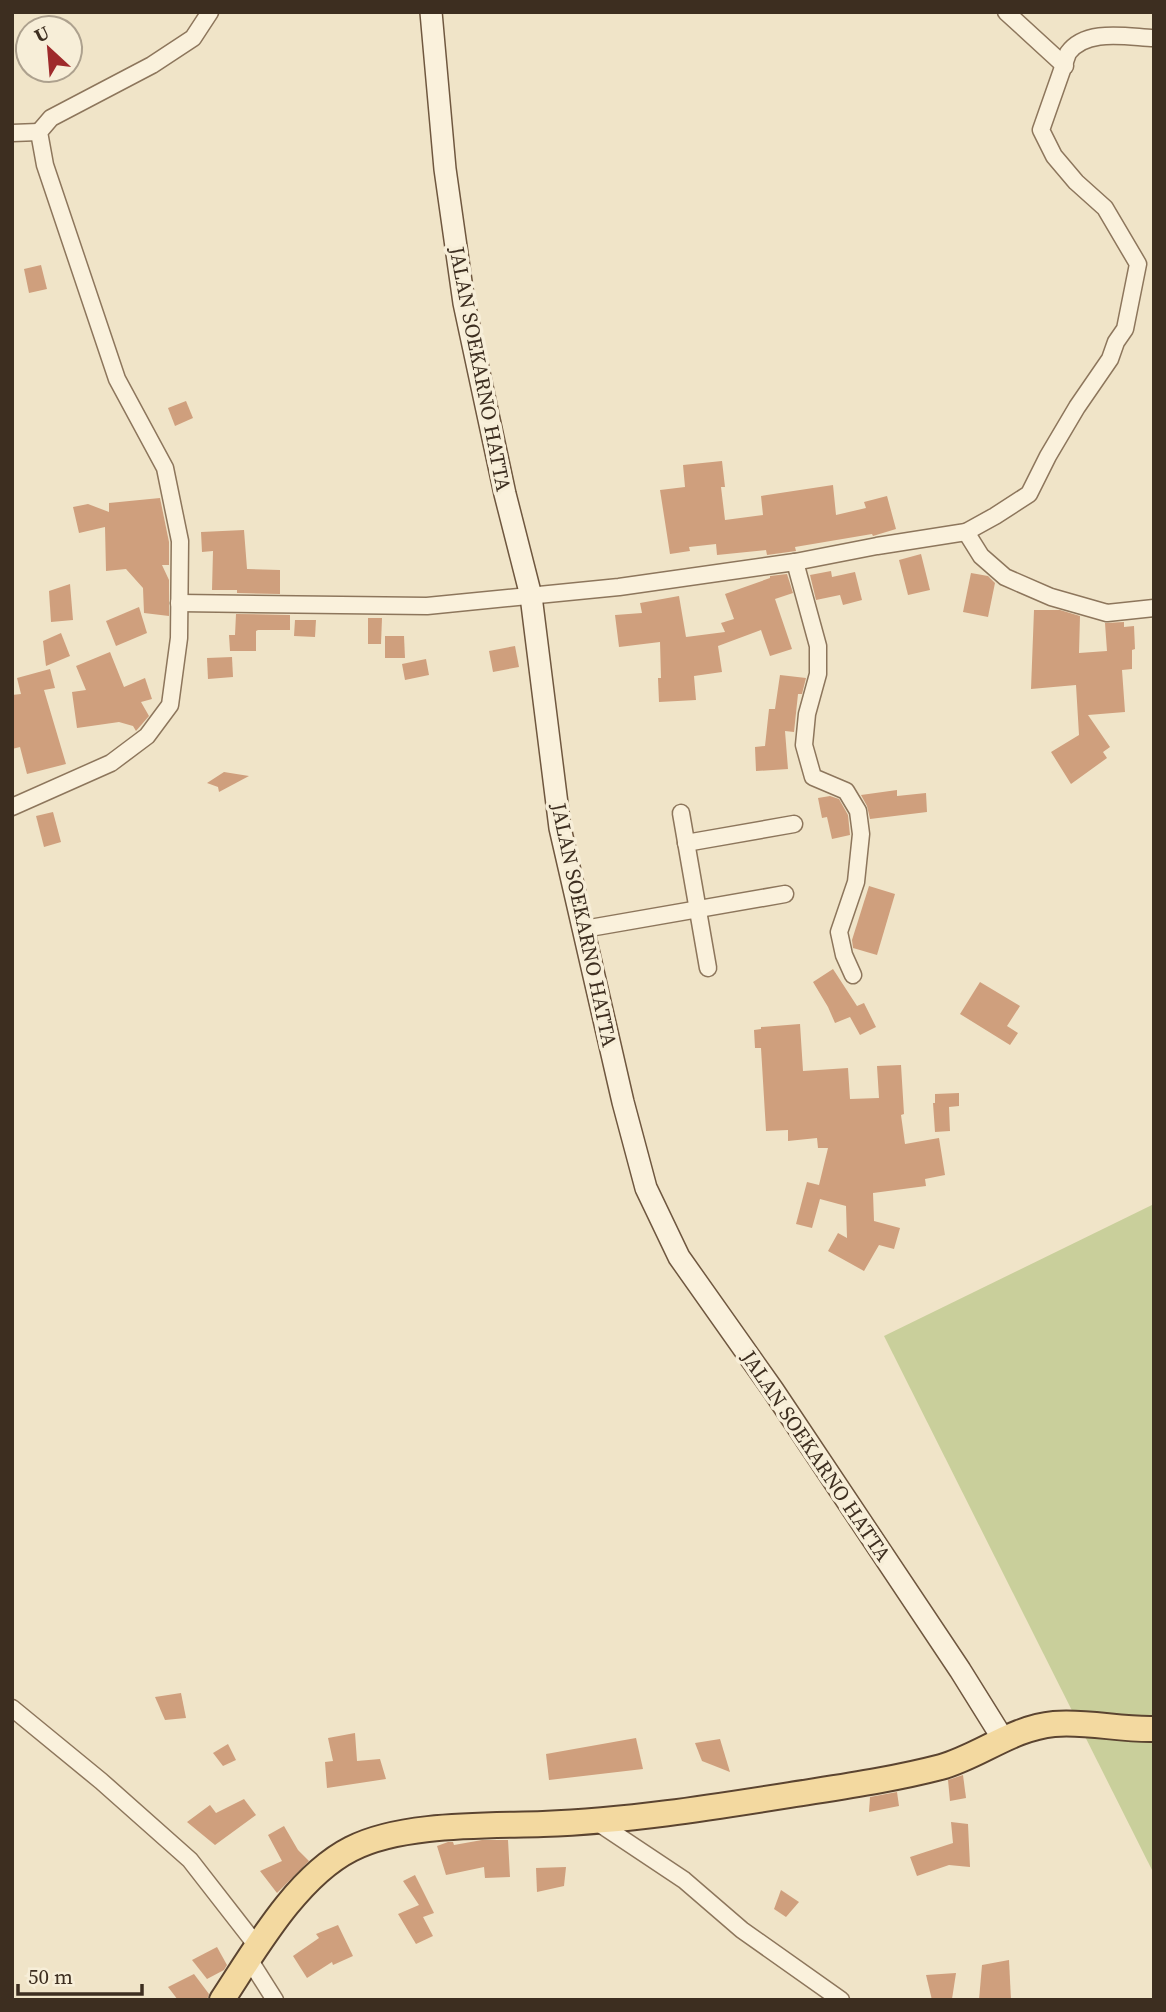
<svg xmlns="http://www.w3.org/2000/svg" width="1166" height="2012" font-family="'Source Serif 4',serif">
<rect width="100%" height="100%" fill="#f0e4c8"/>
<polygon fill="#c9cf9b" points="1154,1204 1154,1874 884,1336"/>
<g fill="#cf9f7d">
<polygon points="41,265 47,289 29,293 24,269"/>
<polygon points="186,401 193,418 175,426 168,408"/>
<polygon points="722,461 725,487 721,487 725,520 763,515 761,496 833,485 836,515 866,508 864,502 887,496 896,529 873,536 872,534 795,547 796,551 767,555 766,550 717,555 716,544 689,547 690,551 670,554 660,490 685,487 683,465"/>
<polygon points="160,498 169,542 169,565 162,565 169,580 169,616 144,613 143,588 126,569 106,571 105,527 79,533 73,507 88,504 109,512 109,503"/>
<polygon points="244,530 247,569 280,570 280,594 237,593 237,590 212,590 213,551 202,552 201,532"/>
<polygon points="921,554 930,590 908,595 899,560"/>
<polygon points="831,571 832,577 855,572 862,600 843,605 840,595 816,600 810,575"/>
<polygon points="971,573 988,576 995,583 988,617 963,612"/>
<polygon points="787,574 793,593 775,599 792,649 770,656 761,630 718,646 722,672 694,676 696,700 659,702 658,678 661,678 660,642 619,647 615,615 642,613 640,603 679,596 686,637 725,632 721,623 734,619 725,594 770,578 770,576"/>
<polygon points="70,584 73,620 51,622 49,591"/>
<polygon points="139,607 147,633 116,646 106,621"/>
<polygon points="1034,610 1060,610 1080,616 1079,653 1107,651 1105,623 1124,622 1124,627 1134,626 1135,649 1132,650 1132,669 1122,670 1125,712 1088,715 1110,747 1103,752 1107,758 1071,784 1051,752 1079,735 1076,685 1031,689"/>
<polygon points="236,614 290,615 290,630 258,630 256,631 256,651 230,651 229,635 235,635"/>
<polygon points="368,618 382,618 381,644 368,644"/>
<polygon points="295,620 316,620 315,637 294,636"/>
<polygon points="61,633 70,656 46,666 43,641"/>
<polygon points="385,636 404,636 405,658 385,658"/>
<polygon points="515,646 519,667 493,672 489,651"/>
<polygon points="110,652 124,687 145,678 152,699 141,702 149,716 136,731 133,726 119,722 77,728 72,692 86,690 76,666"/>
<polygon points="232,657 233,677 208,679 207,658"/>
<polygon points="426,659 429,675 405,680 402,664"/>
<polygon points="50,669 55,688 44,690 66,764 27,774 20,747 12,749 12,695 21,694 17,678"/>
<polygon points="780,675 806,678 802,694 798,694 794,732 785,731 788,769 756,771 755,747 765,746 769,709 775,709"/>
<polygon points="224,772 249,776 219,792 218,787 207,783"/>
<polygon points="897,790 897,796 926,793 927,812 870,819 867,806 861,795"/>
<polygon points="830,796 839,799 848,815 850,835 832,839 827,817 822,818 818,798"/>
<polygon points="53,812 61,842 44,847 36,816"/>
<polygon points="869,886 895,894 877,955 853,948 852,940"/>
<polygon points="833,969 857,1006 864,1003 876,1027 860,1035 850,1017 835,1023 828,1007 813,982"/>
<polygon points="980,982 1020,1006 1007,1026 1018,1033 1010,1045 960,1014"/>
<polygon points="800,1024 803,1071 848,1068 850,1099 879,1098 877,1066 901,1065 904,1114 901,1115 905,1144 939,1138 945,1175 925,1179 926,1186 873,1193 874,1221 900,1228 894,1249 879,1245 864,1271 828,1251 838,1233 847,1238 846,1206 820,1199 812,1228 796,1224 807,1182 819,1185 828,1148 818,1148 817,1138 788,1141 788,1130 766,1131 761,1048 755,1048 754,1030 761,1029 761,1027"/>
<polygon points="959,1093 959,1106 949,1107 950,1131 935,1132 933,1103 935,1103 935,1094"/>
<polygon points="181,1693 186,1718 165,1720 155,1697"/>
<polygon points="355,1733 357,1761 380,1759 386,1779 327,1788 325,1762 333,1761 328,1738"/>
<polygon points="636,1738 643,1769 549,1780 546,1754"/>
<polygon points="720,1739 730,1772 702,1761 695,1743"/>
<polygon points="228,1744 236,1760 223,1766 213,1753"/>
<polygon points="963,1775 966,1798 950,1801 948,1780"/>
<polygon points="897,1792 899,1806 869,1812 870,1797"/>
<polygon points="244,1799 256,1815 215,1845 187,1822 210,1805 216,1813"/>
<polygon points="951,1822 968,1824 970,1867 949,1865 917,1876 910,1857 953,1843"/>
<polygon points="284,1826 298,1850 309,1861 277,1893 260,1871 282,1861 268,1835"/>
<polygon points="482,1840 508,1840 510,1877 485,1878 484,1867 446,1875 437,1846 448,1842 453,1842 454,1845"/>
<polygon points="566,1867 564,1886 537,1892 536,1868"/>
<polygon points="415,1875 434,1913 423,1917 433,1936 416,1944 398,1914 419,1905 403,1881"/>
<polygon points="781,1890 799,1902 786,1917 774,1909"/>
<polygon points="338,1925 353,1956 333,1965 332,1962 307,1978 293,1956 319,1938 316,1934"/>
<polygon points="217,1947 227,1965 224,1970 207,1979 192,1960"/>
<polygon points="1009,1960 1011,2000 979,2000 982,1965"/>
<polygon points="956,1973 952,1999 932,2000 926,1975"/>
<polygon points="194,1974 209,1994 207,2000 178,2000 168,1987"/>
</g>
<g fill="none" stroke-linecap="round" stroke-linejoin="round">
<defs>
<g id="street">
<polyline points="1006,12 1065,66"/>
<polyline points="12,133 39,132"/>
<polyline points="966,532 981,556 1005,577 1051,597 1107,613 1154,608"/>
<polyline points="795,562 818,646 818,674 807,714 804,745 813,777 846,791 858,811 861,834 856,882 839,932 844,955 853,975"/>
<path d="M179 603 427 606 619 587 795 562 877 546 966 532 995 516 1029 494 1048 456 1077 407 1110 359 1116 342 1125 329 1138 264 1105 208 1076 182 1054 156 1041 130 1068 53C1086 28 1127 37 1154 38"/>
<polyline points="12,807 111,763 147,736 170,705 179,638 180,541 165,468 117,379 45,165 39,132 51,118 152,65 193,38 210,12"/>
<polyline points="681,813 708,968"/>
<polyline points="686,843 794,824"/>
<polyline points="584,929 785,894"/>
<polyline points="12,1708 101,1781 190,1860 257,1946"/>
<polyline points="597,1822 684,1880 742,1930 841,2000"/>
<polyline points="249,1959 275,2000"/>
</g>
<polyline id="secondary" points="431,12 445,169 464,303 505,494 531,596 560,828 623,1102 646,1188 679,1257 773,1390 960,1670 1003,1739"/>
<path id="primary" d="M222 2000C255 1950 296 1877 351 1849 401 1823 486 1826 543 1824 626 1821 708 1808 790 1795 840 1787 891 1780 941 1767 980 1756 1012 1728 1054 1724 1087 1721 1120 1730 1154 1729"/>
</defs>
<use href="#street" stroke="#8d765c" stroke-width="19"/>
<use href="#secondary" stroke="#6f573f" stroke-width="24"/>
<use href="#primary" stroke="#5b4430" stroke-width="28"/>
<use href="#street" stroke="#faf1dc" stroke-width="16"/>
<use href="#secondary" stroke="#faf1dc" stroke-width="21"/>
<use href="#primary" stroke="#f3d9a0" stroke-width="24"/>
</g>
<g text-anchor="middle" stroke-width="7" stroke-linejoin="round" paint-order="stroke">
<g font-size="21" fill="#3d2e20" stroke="#f7eed8">
<text transform="translate(480 369) rotate(79)" y="7">JALAN SOEKARNO HATTA</text>
<text transform="translate(584 925) rotate(78)" y="7">JALAN SOEKARNO HATTA</text>
<text transform="translate(816 1456) rotate(56)" y="7">JALAN SOEKARNO HATTA</text>
</g>
</g>
<rect width="1166" height="2012" fill="none" stroke="#3d2e20" stroke-width="28"/>
<g transform="translate(49 49) rotate(334)"><circle r="33" fill="#f7eed8" stroke="#ada18e" stroke-width="2"/>
<path d="M0-5L12 26L0 18L-12 26Z" fill="#9e2a2b"/>
<text y="-10" font-size="19" font-weight="bold" text-anchor="middle" fill="#3d2e20">U</text>
</g>
<path d="M18 1984v10h124v-10" fill="none" stroke="#3d2e20" stroke-width="3.5"/>
<text x="28" y="1984" font-size="21" fill="#3d2e20" stroke="#f7eed8" stroke-width="5" paint-order="stroke">50 m</text>
</svg>
